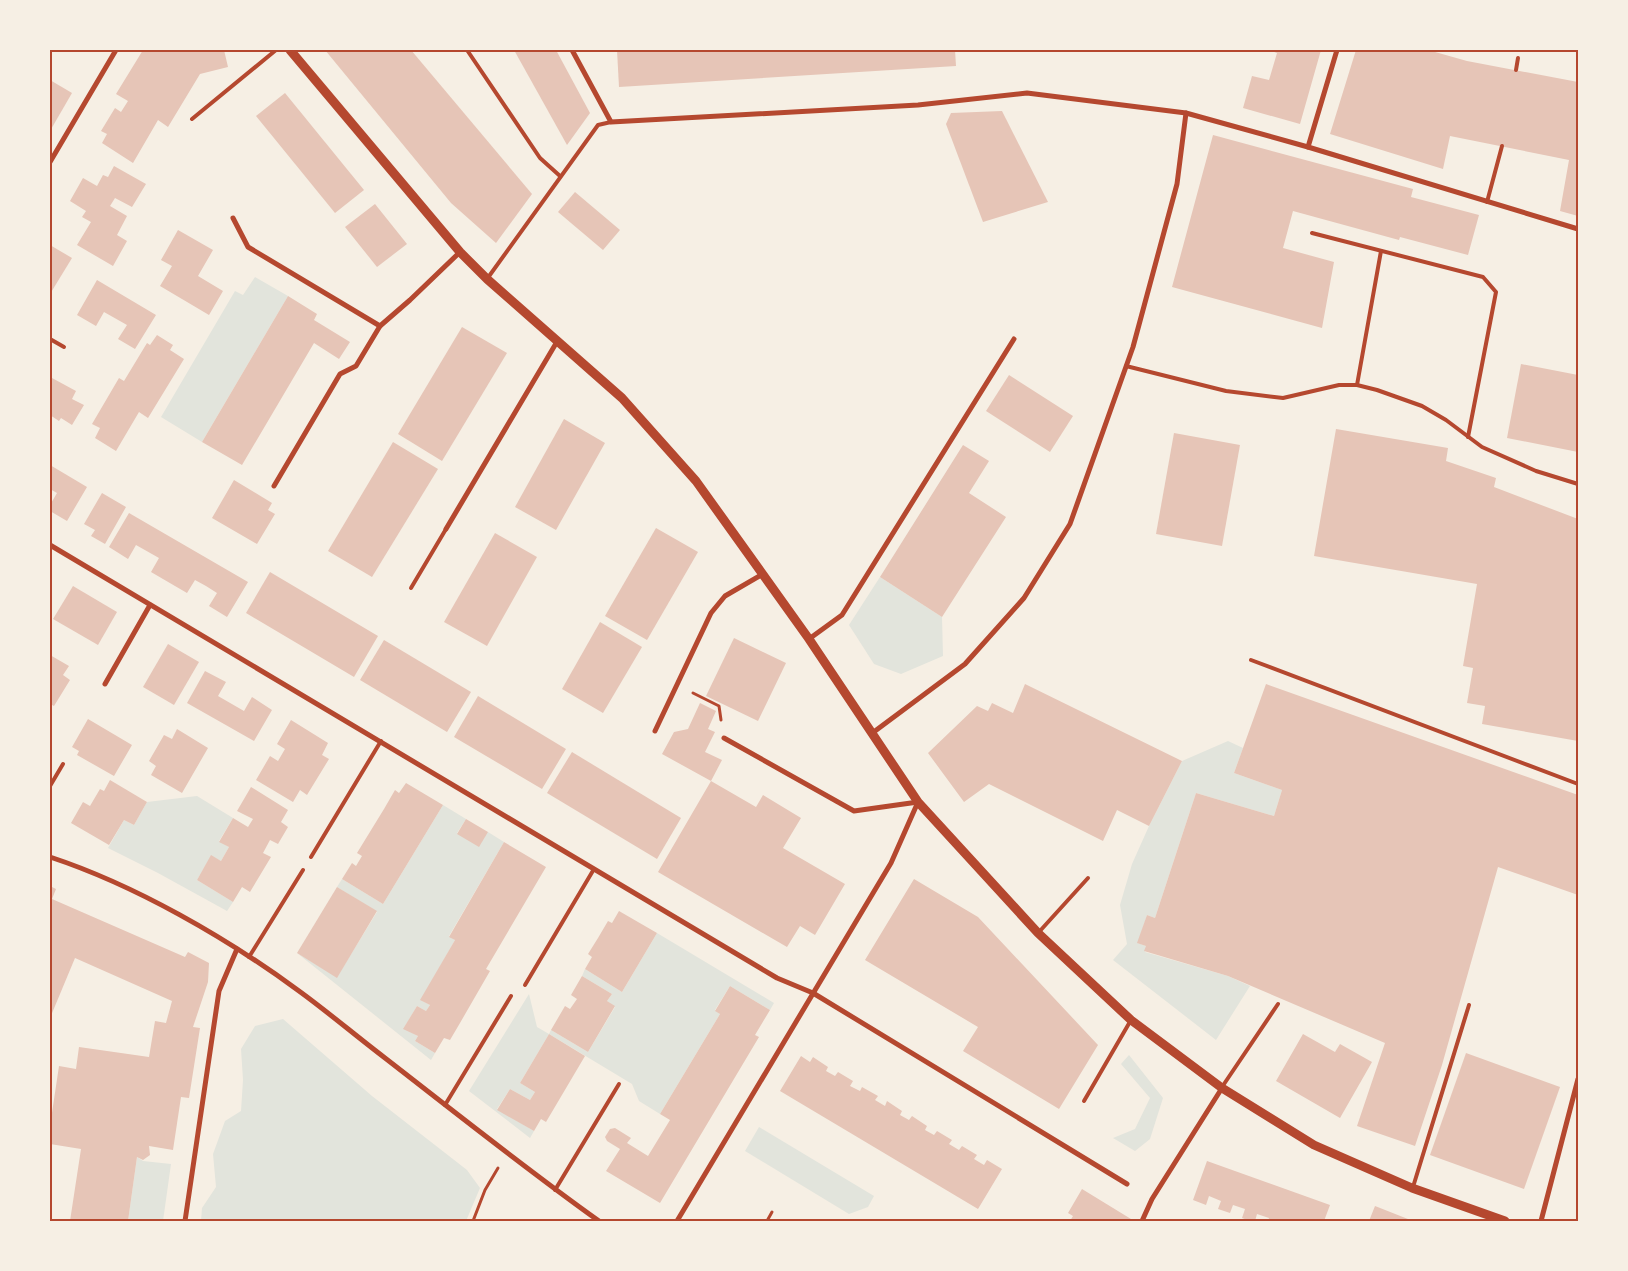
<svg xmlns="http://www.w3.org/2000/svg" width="1628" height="1271" font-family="Manrope,sans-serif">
<rect width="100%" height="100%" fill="#f6efe4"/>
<g fill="#e2e4dc">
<polygon points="255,277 288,296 202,442 161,417 235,291 243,295"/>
<polygon points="880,577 942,617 943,656 901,674 874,664 849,625"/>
<polygon points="1228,741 1243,748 1234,773 1282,790 1274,816 1196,793 1155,918 1147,915 1138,943 1146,946 1145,952 1228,976 1250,986 1216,1040 1113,960 1127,944 1120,905 1132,864 1149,826 1182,761"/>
<polygon points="197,796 233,818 219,841 229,847 221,861 211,856 197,880 233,902 227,911 158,873 108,848 124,820 134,825 147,802"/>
<polygon points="443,805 466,819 457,833 488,832 504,842 449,936 455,940 421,1000 430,1005 426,1011 417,1006 404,1028 418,1036 415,1041 435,1053 431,1060 297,953 337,977 377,912 337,887 342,879 383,904"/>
<polygon points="657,933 774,1003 770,1010 730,986 715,1010 720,1014 660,1114 639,1101 632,1084 549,1034 520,1083 535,1092 530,1100 510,1089 497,1109 534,1131 530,1138 469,1091 529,994 537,1027 549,1034 551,1030 588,1052 615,1007 607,1001 612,994 582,976 585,969 622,992"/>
<polygon points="283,1019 372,1096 467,1170 480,1188 466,1221 201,1221 202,1208 216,1187 213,1154 225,1121 241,1111 243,1080 241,1049 255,1026"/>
<polygon points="1129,1055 1163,1098 1150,1139 1135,1151 1113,1138 1135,1129 1150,1098 1121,1064"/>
<polygon points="759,1127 874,1196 868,1207 849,1214 745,1151"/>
<polygon points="137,1157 143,1161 171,1164 163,1221 128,1221"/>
</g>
<g fill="#e6c5b7">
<polygon points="143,50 224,50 228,67 200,74 168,127 158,120 133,163 102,143 107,134 101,131 115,108 121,112 128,101 116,94"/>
<polygon points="325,50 411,50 532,194 496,243 451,203"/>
<polygon points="514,50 556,50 590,113 567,145"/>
<polygon points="617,50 955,50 956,66 619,87"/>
<polygon points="1269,50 1321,50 1300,124 1243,108 1252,76 1269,80 1277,53"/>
<polygon points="1356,50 1428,50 1467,61 1578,82 1578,216 1560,211 1569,160 1450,136 1443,169 1330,134"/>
<polygon points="50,80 72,93 50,131"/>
<polygon points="285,93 364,190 335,213 256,116"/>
<polygon points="1002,111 1048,202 983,222 946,124 951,113"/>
<polygon points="1213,135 1413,189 1411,197 1479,215 1468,255 1400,237 1399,240 1293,211 1283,248 1334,262 1322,328 1172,287"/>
<polygon points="114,166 146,184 132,207 115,198 110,206 127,216 117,235 127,241 113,266 77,245 91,222 82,217 86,211 70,201 83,178 97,186 103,175 108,177"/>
<polygon points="575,192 620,230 603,250 558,212"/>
<polygon points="375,204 407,244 377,267 345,227"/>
<polygon points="178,230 213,250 198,276 223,291 209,315 160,286 172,266 161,260"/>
<polygon points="50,245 72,258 50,294"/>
<polygon points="97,280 156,315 135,349 118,339 127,325 104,312 96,326 77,315"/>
<polygon points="288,296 317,314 314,320 350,342 339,359 314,343 242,465 202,442"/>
<polygon points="462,327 507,353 442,461 398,434"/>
<polygon points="157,335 173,345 170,350 184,359 148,418 139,412 116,451 95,438 100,428 92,424 119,378 124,381 147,343 150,345"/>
<polygon points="1521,364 1578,375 1578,452 1507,438"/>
<polygon points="1009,375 1073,416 1050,452 986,411"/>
<polygon points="52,378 76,391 72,399 84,405 72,425 61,418 59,421 50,415 50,382"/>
<polygon points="564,419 605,443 556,530 515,507"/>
<polygon points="1336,429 1448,448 1446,461 1496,478 1494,487 1578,519 1578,741 1482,724 1485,706 1467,703 1473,668 1463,666 1477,584 1314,556"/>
<polygon points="1174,433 1240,445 1222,546 1156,534"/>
<polygon points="393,442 438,469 372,577 328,551"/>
<polygon points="963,445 989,461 969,493 1006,517 942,617 880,577"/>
<polygon points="50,465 87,487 67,521 50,511 50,505 57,493 50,489"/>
<polygon points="234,480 272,503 268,510 275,514 257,544 212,518"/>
<polygon points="102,493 126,507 105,544 91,536 95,530 84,524"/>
<polygon points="129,513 248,582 227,617 209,606 217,593 206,586 195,580 187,593 151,572 159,558 136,545 128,559 109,547"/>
<polygon points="656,528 698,552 647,640 605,616"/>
<polygon points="495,533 537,557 487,646 444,622"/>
<polygon points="270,572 378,636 354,677 246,613"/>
<polygon points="73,586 117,612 98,645 53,619"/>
<polygon points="600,622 642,647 603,713 562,689"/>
<polygon points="734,638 786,663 758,721 706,696"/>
<polygon points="384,640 471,692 447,732 360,680"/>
<polygon points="168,644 199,662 174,705 143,687"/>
<polygon points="50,655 69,666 63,675 70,680 54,706 50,704"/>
<polygon points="205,671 226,682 218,696 244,711 252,697 272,710 254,741 187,703"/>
<polygon points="1025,684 1182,761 1149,826 1117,810 1103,841 989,784 964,802 928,753 977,706 988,711 992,703 1013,713"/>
<polygon points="1266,684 1578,795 1578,895 1498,867 1442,1065 1415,1146 1357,1126 1385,1043 1228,976 1144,951 1146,946 1137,943 1147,915 1155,918 1196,793 1274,816 1282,790 1234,773"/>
<polygon points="478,696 566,749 542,789 454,737"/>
<polygon points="700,703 716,711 708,729 715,732 705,752 722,760 711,781 662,754 674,732 688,729"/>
<polygon points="88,719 132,745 114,776 77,755 79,751 72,747"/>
<polygon points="291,720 328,743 322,755 329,759 307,795 300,790 293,802 256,780 270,756 278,761 285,749 277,744"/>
<polygon points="177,729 208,748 182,793 151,775 156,766 149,761 164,735 172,739"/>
<polygon points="572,752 681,818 657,859 547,793"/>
<polygon points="110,780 147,802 134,825 124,820 109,845 71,823 83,802 90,806 100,789 104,791"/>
<polygon points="711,781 756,807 763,795 801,818 783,848 845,884 815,935 800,926 787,947 658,872"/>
<polygon points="406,783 443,805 383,904 342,879 352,863 356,866 362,856 357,853 384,809 395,790 399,793"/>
<polygon points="251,787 288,810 281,822 288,827 278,844 270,840 263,853 271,857 250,892 242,887 233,902 197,880 211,855 221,861 229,847 219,842 233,818 248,827 253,819 237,811"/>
<polygon points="466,819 488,832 479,847 457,834"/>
<polygon points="504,842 546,867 486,969 490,971 460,1023 450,1040 444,1038 435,1053 415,1041 418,1036 403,1029 417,1006 426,1011 430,1005 420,1000 455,940 449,937"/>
<polygon points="914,879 978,917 1098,1045 1059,1109 963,1051 978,1027 865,960"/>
<polygon points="50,886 56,889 52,899 185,957 188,952 209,963 208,982 193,1027 200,1028 189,1098 181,1097 173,1150 149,1146 150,1155 143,1160 137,1157 128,1221 70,1221 81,1149 50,1144 50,1126 59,1066 76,1069 79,1047 149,1057 155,1021 166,1023 172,1001 75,958 50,1018"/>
<polygon points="337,887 377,911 337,978 297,953"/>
<polygon points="619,911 657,933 622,992 585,969 592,957 588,954 598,938 608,921 612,923"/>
<polygon points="582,976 612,994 607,1001 615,1006 588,1052 551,1030 565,1006 570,1009 577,999 571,995"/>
<polygon points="730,986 770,1010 755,1035 759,1037 660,1203 606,1171 620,1149 607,1141 605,1137 610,1129 615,1128 631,1138 627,1143 648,1156 670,1120 660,1114 720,1014 715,1011"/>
<polygon points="549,1034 585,1056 546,1122 541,1119 534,1131 497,1110 510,1089 530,1100 535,1092 520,1083"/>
<polygon points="1303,1034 1335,1052 1340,1044 1372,1062 1340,1118 1276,1081"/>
<polygon points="1466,1053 1560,1087 1524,1189 1430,1155"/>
<polygon points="801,1056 810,1062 813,1057 828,1067 826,1071 835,1076 838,1072 853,1081 850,1086 860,1091 862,1087 878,1096 875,1100 885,1106 887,1101 902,1111 900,1115 909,1120 912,1116 927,1126 925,1130 934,1135 937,1131 952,1140 949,1144 959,1150 962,1146 977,1155 974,1159 984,1165 987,1160 1002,1169 978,1209 780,1091"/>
<polygon points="1207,1161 1330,1205 1324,1221 1268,1221 1269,1218 1257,1214 1255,1221 1250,1221 1242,1218 1245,1209 1233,1205 1230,1213 1218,1209 1221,1201 1209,1196 1206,1205 1193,1200"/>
<polygon points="1082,1189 1131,1219 1130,1221 1070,1221 1073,1216 1068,1213"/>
<polygon points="1375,1206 1413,1221 1369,1221"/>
</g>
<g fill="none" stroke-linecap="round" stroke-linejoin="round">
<g stroke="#b5482f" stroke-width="3">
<polyline points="693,693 719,706 721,720"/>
<polyline points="473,1221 485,1190 498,1168"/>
<polyline points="767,1221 772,1212"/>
</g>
<g stroke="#b5482f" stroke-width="4">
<polyline points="467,50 540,158 560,176"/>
<polyline points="1516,70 1518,58"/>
<polyline points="192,119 276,50"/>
<polyline points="1487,202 1502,146"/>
<polyline points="1312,233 1483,277 1496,292 1468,437"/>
<polyline points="487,279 598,125 611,122"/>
<polyline points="50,339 64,347"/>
<polyline points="1126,366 1226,391 1283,398 1339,385 1357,385 1377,390 1422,406 1446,420 1482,447 1536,471 1578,484"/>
<polyline points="1357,385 1381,251"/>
<polyline points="411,588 446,529"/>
<polyline points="1251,660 1578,784"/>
<polyline points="50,786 63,764"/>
<polyline points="311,857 381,741"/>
<polyline points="1039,932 1088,878"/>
<polyline points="249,957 303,870"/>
<polyline points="525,985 594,869"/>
<polyline points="1222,1087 1278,1004"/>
<polyline points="1084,1101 1131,1020"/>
<polyline points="445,1105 511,996"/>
<polyline points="1413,1187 1469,1005"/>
<polyline points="555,1190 619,1084"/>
</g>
<g stroke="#b5482f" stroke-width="5">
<polyline points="572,50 611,122 918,105 1027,93 1186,113 1308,147 1578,229"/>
<polyline points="1308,147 1337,50"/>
<polyline points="50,162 116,50"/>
<polyline points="233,218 248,247 380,326"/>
<polyline points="274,486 340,374 356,366 380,326 410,300 460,252"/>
<polyline points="446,529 558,340"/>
<polyline points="50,545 777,978 813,993 1127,1184"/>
<polyline points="809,639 842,615 1014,339"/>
<polyline points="105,684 150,605"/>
<polyline points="655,731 711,613 725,596 763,574"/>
<polyline points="871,734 965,664 1024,598 1070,524 1133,347 1177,184 1186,113"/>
<polyline points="724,738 854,811 918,802"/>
<path d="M50 857C135 885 227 938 299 991 328 1012 356 1036 385 1058 456 1113 526 1169 599 1221"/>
<polyline points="185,1221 219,991 237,949"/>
<polyline points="677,1221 891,863 918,802"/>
<polyline points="1142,1221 1152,1199 1222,1088"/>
<polyline points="1541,1221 1578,1079"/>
</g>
<polyline stroke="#b5482f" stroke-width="9" points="290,50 460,252 487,279 622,398 696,481 809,639 918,802 1038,933 1131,1020 1222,1088 1314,1145 1412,1188 1505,1221"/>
</g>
<rect width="1628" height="1271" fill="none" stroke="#f6efe4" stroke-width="102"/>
<rect x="51" y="51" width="1526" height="1169" fill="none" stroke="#b5482f" stroke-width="2"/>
</svg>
